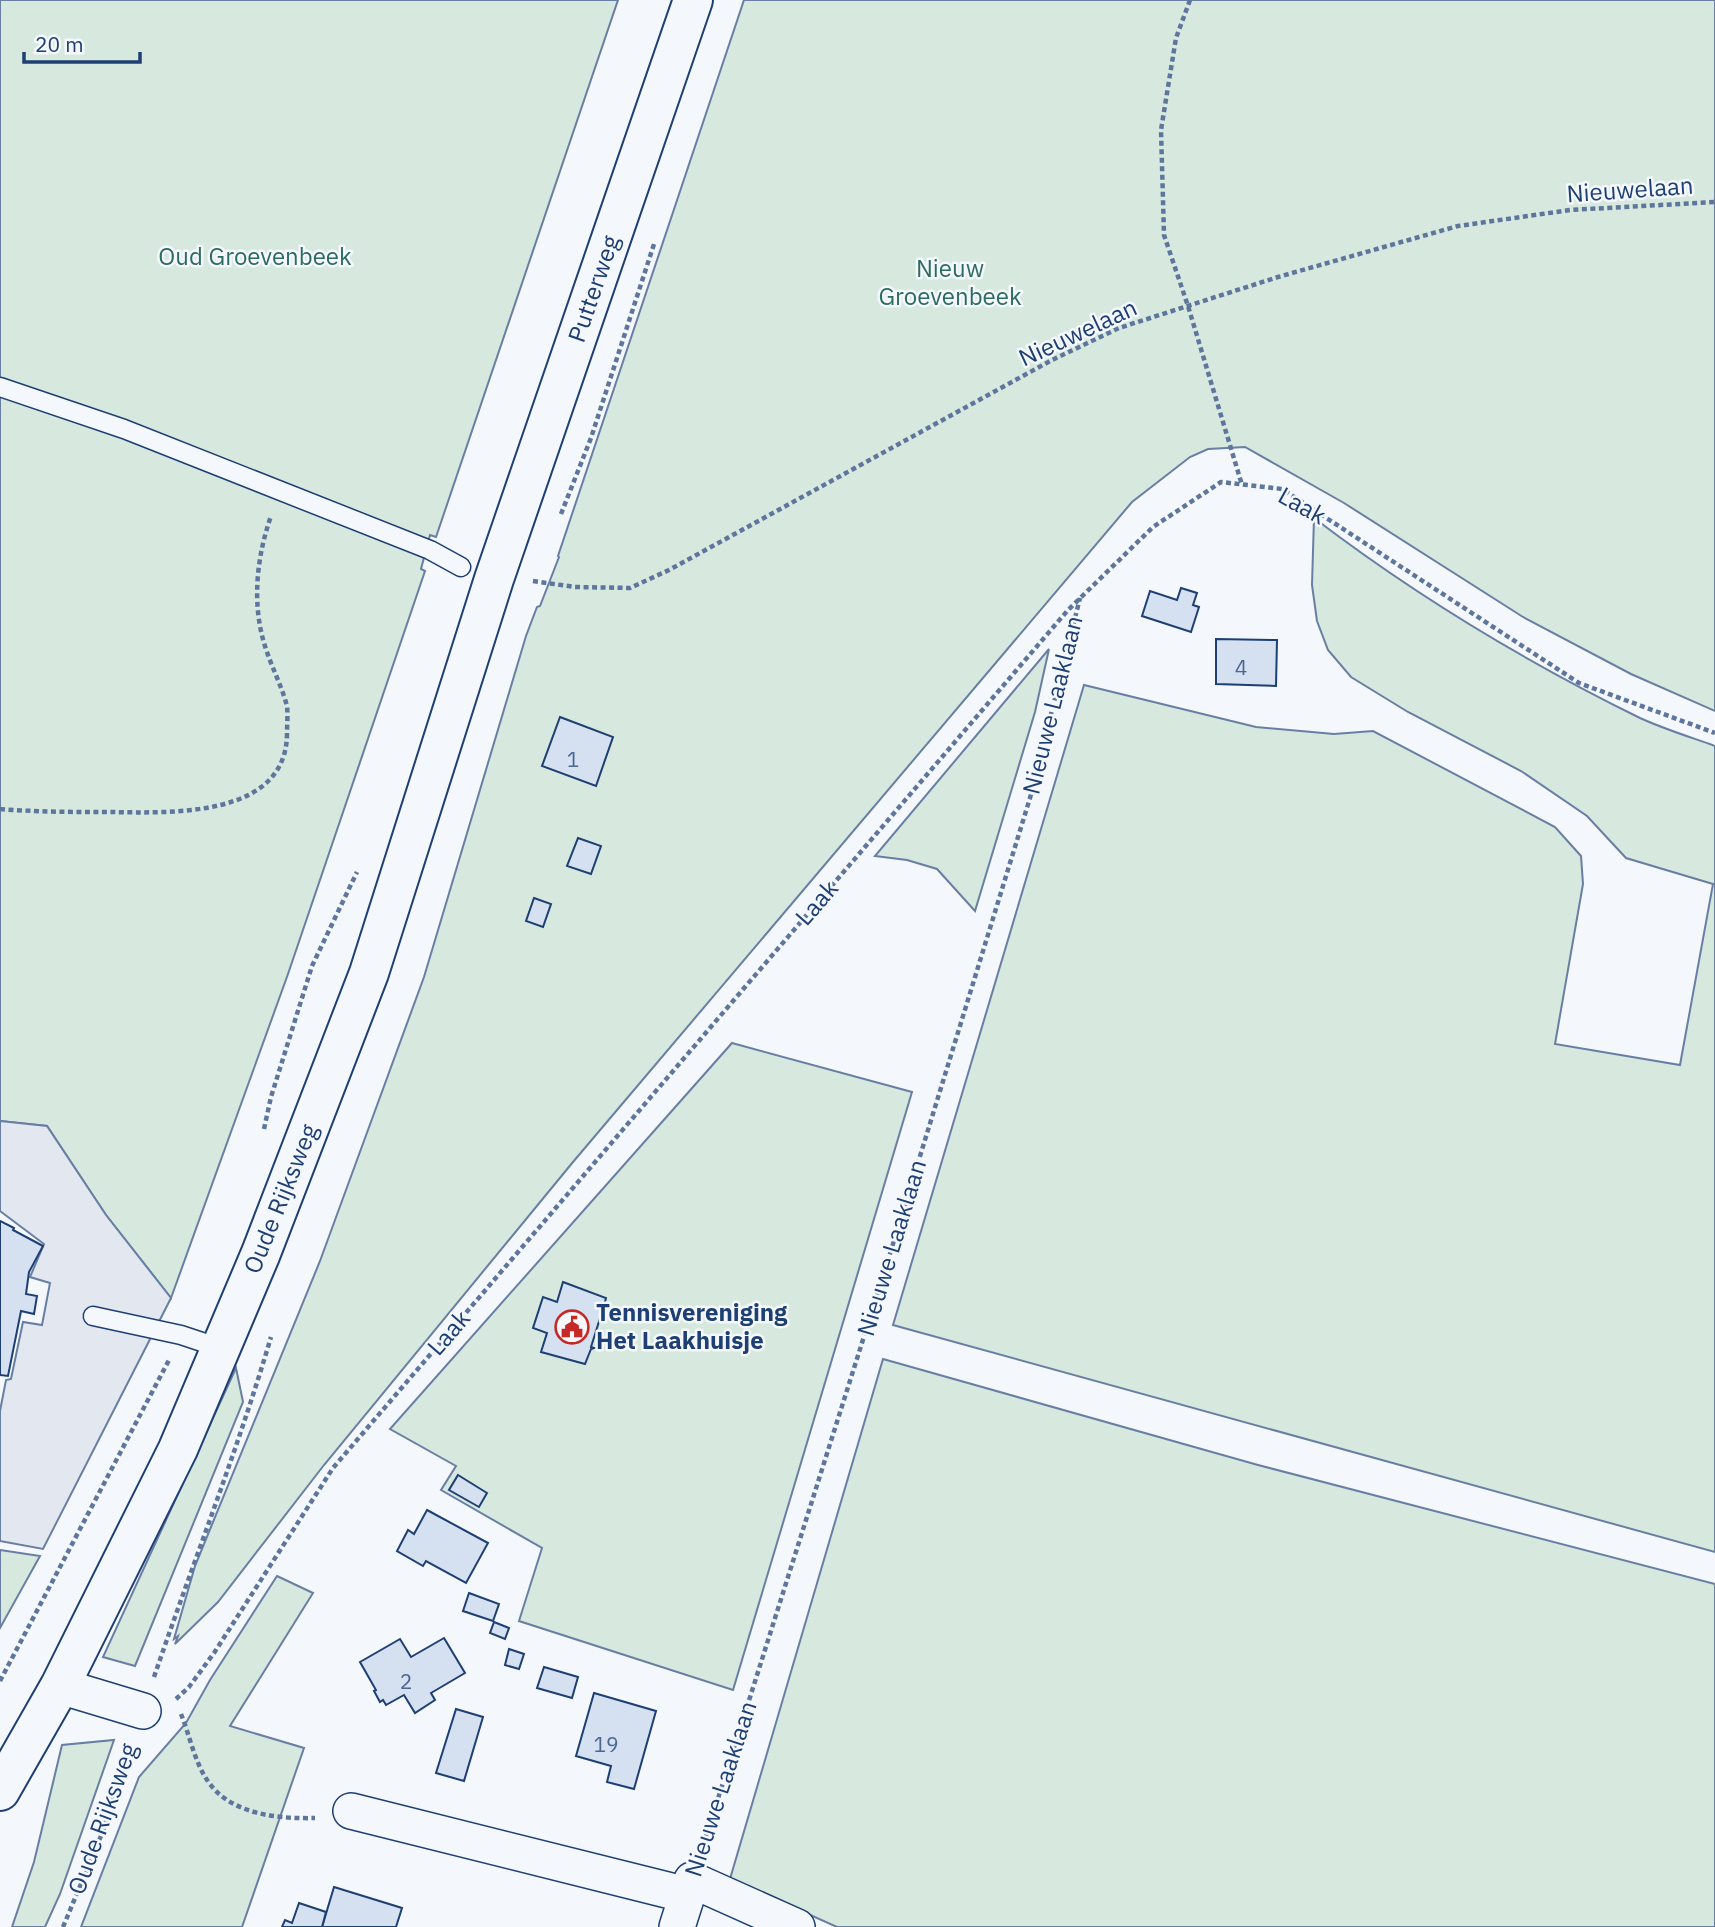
<svg xmlns="http://www.w3.org/2000/svg" width="1715" height="1927" font-family="'IBM Plex Sans',sans-serif">
<rect width="100%" height="100%" fill="#f4f7fb"/>
<g fill="#d7e8df" stroke="#687fa3" stroke-width="2">
<polygon points="0,0 618,0 436,537 430,535 421,569 425,571 288,974 171,1298 106,1215 47,1126 0,1121"/>
<polygon points="744,0 1715,0 1715,711 1631,674 1523,617 1344,503 1245,447 1208,449 1190,457 1132,502 573,1162 324,1465 218,1602 175,1644 178,1636 174,1639 195,1566 320,1261 424,977 526,636 537,607 540,606 559,557 558,556"/>
<path d="M1314 518C1415 595 1526 662 1640 718 1664 729 1690 737 1715 746V1552L893 1325 1084 685 1256 727 1334 734 1373 731 1555 827 1581 856 1583 884 1555 1044 1680 1065 1713 884 1626 858 1587 816 1521 771 1408 712 1351 677 1328 650 1317 621 1312 585Z"/>
<polygon points="1049,649 1035,712 975,911 937,869 907,860 875,856"/>
<polygon points="732,1043 912,1092 733,1690 519,1621 542,1548 441,1490 456,1466 390,1429"/>
<polygon points="883,1359 1258,1465 1715,1584 1715,1927 837,1927 730,1879"/>
<polygon points="236,1368 243,1402 135,1666 103,1657"/>
<polygon points="0,1550 40,1556 0,1628"/>
<polygon points="277,1576 313,1593 230,1726 304,1748 242,1927 81,1927 139,1777 186,1723 210,1680"/>
<polygon points="114,1740 60,1894 45,1927 12,1927 34,1862 62,1745"/>
</g>
<polygon fill="#e3e8f0" stroke="#687fa3" stroke-width="2" points="0,1121 47,1126 106,1215 171,1298 43,1549 0,1541 0,1411 6,1380 11,1379 23,1322 42,1325 50,1283 30,1277 44,1244 0,1211"/>
<g fill="#d5e0f0" stroke="#1d3f73" stroke-width="2">
<polygon points="1181,588 1197,593 1193,605 1199,607 1191,632 1142,616 1150,591 1177,600"/>
<polygon points="1216,639 1277,640 1276,686 1216,684"/>
<polygon points="560,717 613,737 596,786 542,766"/>
<polygon points="578,838 601,846 591,874 567,866"/>
<polygon points="534,898 551,904 543,927 526,921"/>
<polygon points="0,1221 14,1228 13,1230 43,1246 29,1272 26,1294 37,1296 34,1314 21,1311 8,1376 0,1375"/>
<polygon points="563,1282 606,1298 602,1313 605,1314 601,1315 591,1347 594,1348 591,1349 585,1364 541,1352 547,1333 533,1328 543,1297 557,1302"/>
<polygon points="458,1475 487,1493 479,1507 449,1490"/>
<polygon points="427,1510 488,1543 466,1583 426,1561 423,1566 397,1551 408,1530 414,1534"/>
<polygon points="469,1593 499,1604 493,1621 463,1611"/>
<polygon points="494,1622 509,1628 505,1639 490,1633"/>
<polygon points="444,1638 465,1673 431,1693 435,1700 415,1713 404,1695 386,1705 383,1700 380,1702 374,1691 376,1690 360,1662 400,1639 411,1657"/>
<polygon points="509,1649 524,1654 519,1669 505,1665"/>
<polygon points="544,1667 578,1677 572,1698 537,1688"/>
<polygon points="594,1693 656,1711 634,1789 607,1782 611,1766 576,1756"/>
<polygon points="456,1709 483,1717 464,1781 436,1773"/>
<polygon points="334,1887 402,1908 396,1927 322,1927"/>
<polygon points="299,1903 326,1912 322,1927 282,1927 285,1920 292,1923"/>
</g>
<g fill="none" stroke-linecap="round" stroke-linejoin="round">
<defs>
<g id="lane">
<polyline points="0,387 124,429 430,550 461,567"/>
<polyline points="93,1316 181,1335 220,1348"/>
</g>
<g id="street">
<polyline points="60,1686 143,1711"/>
<polyline points="351,1811 687,1895"/>
<polyline points="677,1927 692,1880 797,1927"/>
</g>
<polyline id="primary" points="0,1791 60,1686 178,1449 261,1253 369,973 494,579 693,0"/>
</defs>
<use href="#lane" stroke="#1d3f73" stroke-width="21"/>
<use href="#street" stroke="#1d3f73" stroke-width="38"/>
<use href="#primary" stroke="#1d3f73" stroke-width="42"/>
<g stroke="#5e769c" stroke-width="4.5" stroke-dasharray="5 3.5" stroke-linecap="butt">
<polyline points="1190,0 1176,38 1161,130 1164,235 1188,306 1242,485"/>
<polyline points="561,514 591,438 655,241"/>
<polyline points="533,581 575,587 630,588 669,570 1052,360 1119,328 1278,277 1458,226 1570,210 1715,202"/>
<path d="M0 809C37 812 74 812 111 812 171 813 287 818 287 733 287 724 288 715 287 706 282 687 273 670 267 652 251 608 256 559 271 516"/>
<polyline points="264,1129 271,1097 312,966 357,872"/>
<path d="M154 1677C193 1563 237 1452 271 1337"/>
<polyline points="0,1681 169,1360"/>
<polyline points="176,1699 189,1687 214,1653 333,1468 1068,610 1153,527 1221,482 1282,489 1579,683 1715,733"/>
<path d="M181 1714C190 1736 195 1765 210 1784 233 1815 280 1819 315 1818"/>
<polyline points="703,1846 885,1270 1030,798 1080,598"/>
<polyline points="63,1927 103,1831 130,1744"/>
</g>
<use href="#lane" stroke="#f4f7fb" stroke-width="18"/>
<use href="#street" stroke="#f4f7fb" stroke-width="35"/>
<use href="#primary" stroke="#f4f7fb" stroke-width="38"/>
</g>
<defs>
<symbol id="civic-ring" viewBox="-11 -11 22 22"><circle r="9.5" fill="#f4f7fb" stroke="#c62828" stroke-width="1.5"/><path d="M-.6-6.5H3V-4.5H.6V-3L4-1V1h2V6H-6V1h2V-1L-.6-3ZM-1.2 2.5V6h2.4V2.5Z" fill="#c62828"/></symbol>
</defs>
<g fill-rule="evenodd">
<use href="#civic-ring" x="553" y="1308" width="38" height="38"/>
</g>
<g text-anchor="middle" stroke-width="5" stroke-linejoin="round" paint-order="stroke">
<g font-size="21" fill="#4b6792">
<text x="1241" y="675">4</text>
<text x="573" y="767">1</text>
<text x="406" y="1689">2</text>
<text x="606" y="1752">19</text>
</g>
<g font-size="24" fill="#1d3f73" stroke="#f4f7fb">
<text transform="translate(1630 190) rotate(-4)" y="8">Nieuwelaan</text>
<text transform="translate(594 289) rotate(-71)" y="8">Putterweg</text>
<text transform="translate(1078 333) rotate(-25)" y="8">Nieuwelaan</text>
<text transform="translate(1302 506) rotate(29)" y="8">Laak</text>
<text transform="translate(1053 705) rotate(-76)" y="8">Nieuwe Laaklaan</text>
<text transform="translate(817 903) rotate(-49)" y="8">Laak</text>
<text transform="translate(281 1199) rotate(-68)" y="8">Oude Rijksweg</text>
<text transform="translate(892 1248) rotate(-73)" y="8">Nieuwe Laaklaan</text>
<text transform="translate(449 1333) rotate(-49)" y="8">Laak</text>
<text transform="translate(721 1789) rotate(-72)" y="8">Nieuwe Laaklaan</text>
<text transform="translate(103 1819) rotate(-70)" y="8">Oude Rijksweg</text>
</g>
<g font-size="24" fill="#2c6c60" stroke="#f4f7fb">
<text x="255" y="265">Oud Groevenbeek</text>
<text x="950" y="277">Nieuw<tspan x="950" dy="28">Groevenbeek</tspan></text>
</g>
<g font-size="24" font-weight="bold" fill="#1d3f73" stroke="#f4f7fb" text-anchor="start">
<text x="596" y="1321">Tennisvereniging<tspan x="596" dy="28">Het Laakhuisje</tspan></text>
</g>
</g>
<path d="M24 52v10h116v-10" fill="none" stroke="#1d3f73" stroke-width="3.5"/>
<text x="35" y="52" font-size="21" fill="#1d3f73" stroke="#f4f7fb" stroke-width="5" paint-order="stroke">20 m</text>
</svg>
